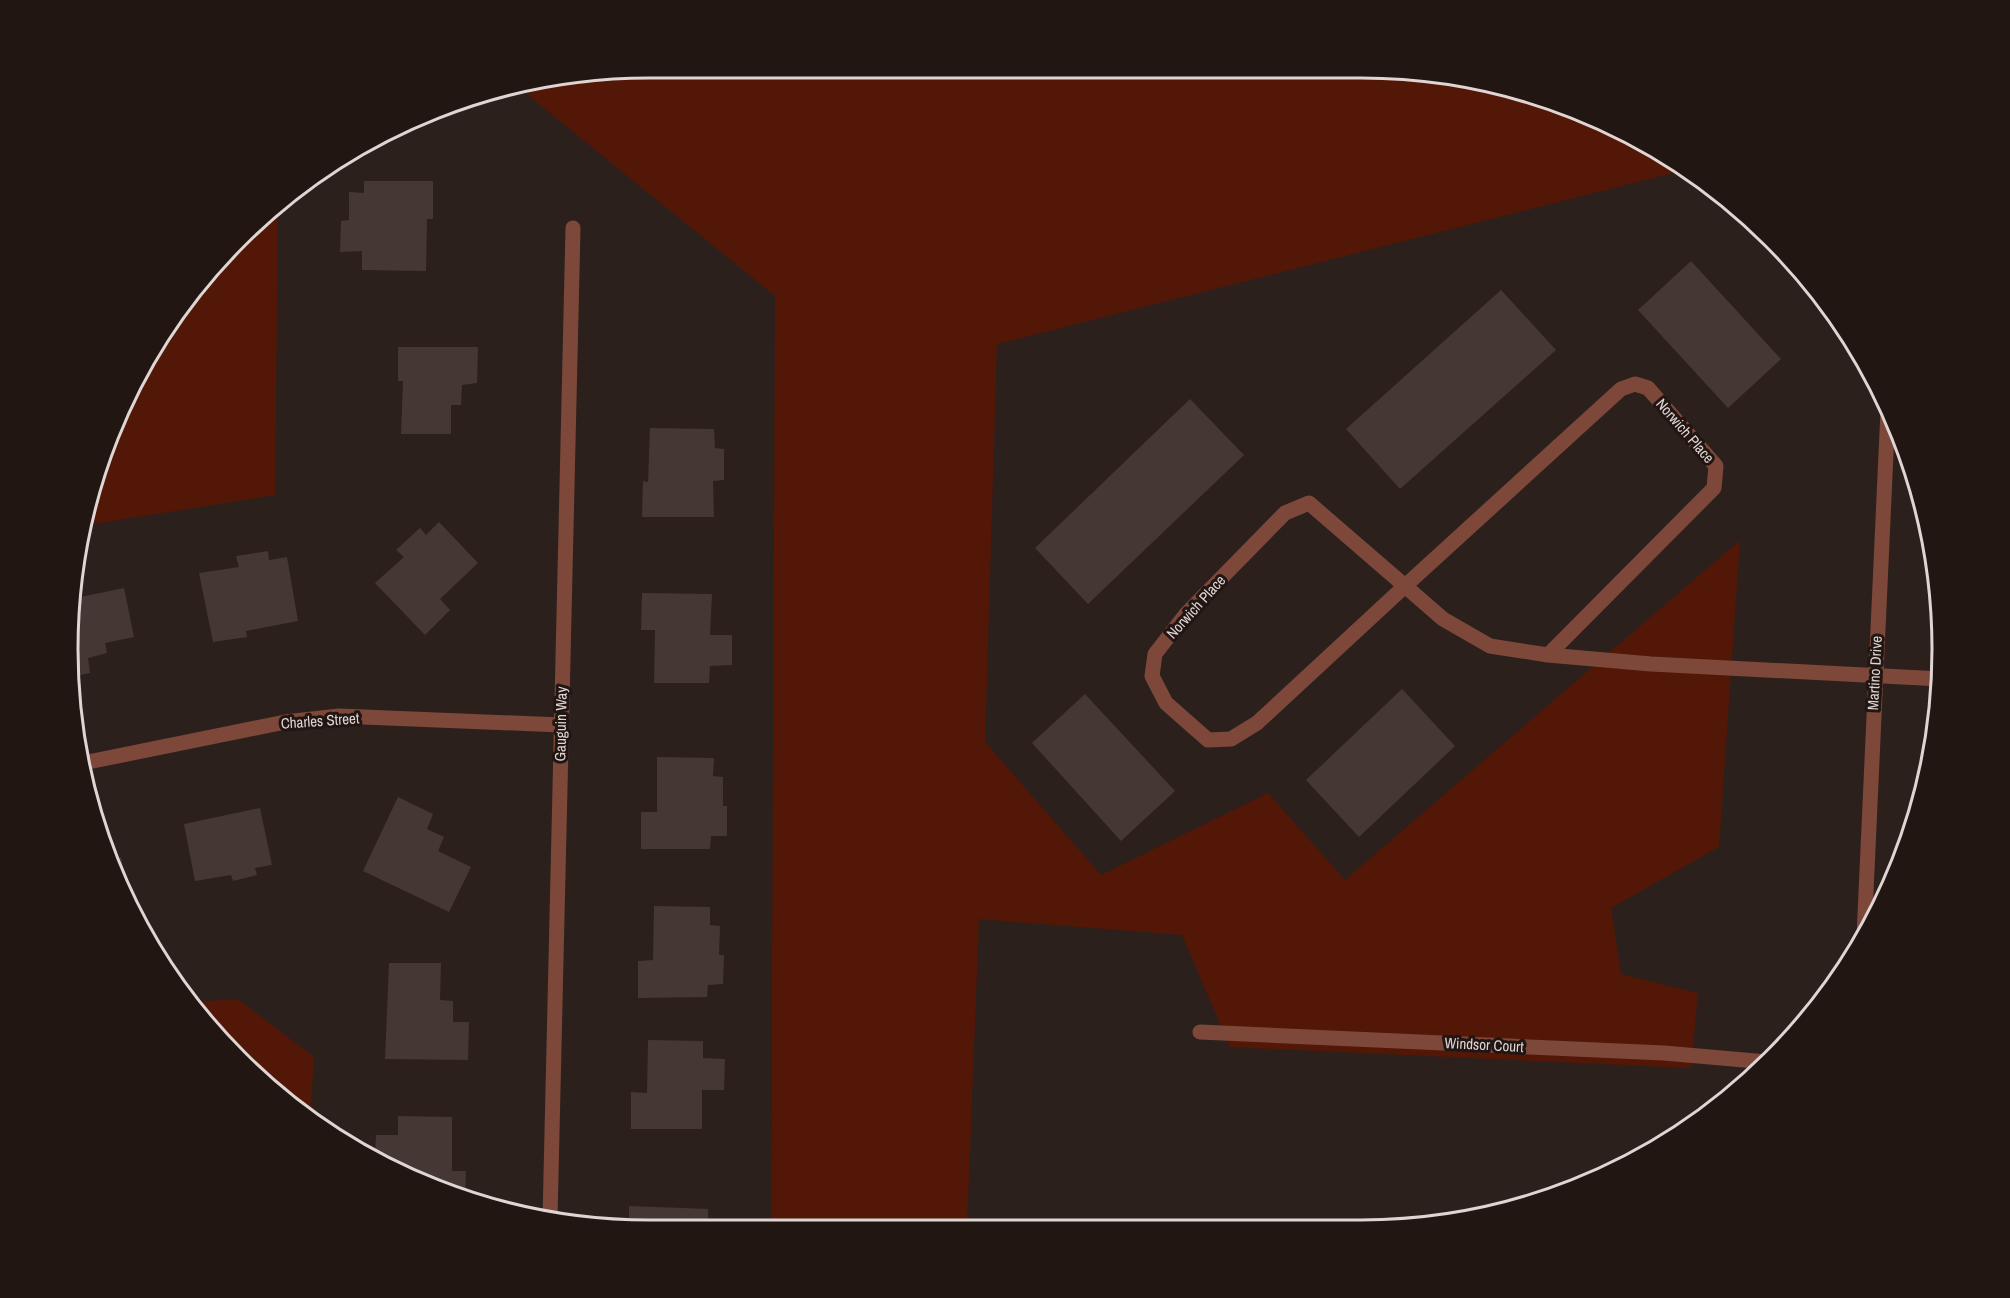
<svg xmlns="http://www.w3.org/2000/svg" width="2010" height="1298" font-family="'Archivo Narrow',sans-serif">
<rect width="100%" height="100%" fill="#2c201c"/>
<g fill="#531707">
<polygon points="649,68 1437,72 1584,112 1685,170 997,344 985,742 1101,875 1268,793 1345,880 1740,540 1719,847 1611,908 1621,974 1698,993 1691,1068 1230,1047 1182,935 979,919 967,1227 771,1226 775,296 529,96 529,87"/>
<polygon points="278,211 275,495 88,525 98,462 188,295"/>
<polygon points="238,999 314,1057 310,1119 295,1110 194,1002"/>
</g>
<g fill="#453734">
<polygon points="364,181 433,181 433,219 427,219 426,271 362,270 362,251 340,252 341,221 349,220 349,192 364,193"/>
<polygon points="1691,261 1781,359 1728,408 1638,310"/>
<polygon points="1501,290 1556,350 1400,489 1346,429"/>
<polygon points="398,347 478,347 477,383 462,385 461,405 451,405 451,434 401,434 403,381 398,381"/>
<polygon points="1190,399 1244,455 1088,604 1035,548"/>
<polygon points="650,428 714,429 715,448 724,449 724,480 713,481 714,517 642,517 643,481 648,482"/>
<polygon points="439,522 478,563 440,599 450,610 425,635 375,583 404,557 396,550 420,528 426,535"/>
<polygon points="268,551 269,560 287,557 298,621 246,631 247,637 213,642 199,573 239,567 236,556"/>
<polygon points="124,588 134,637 105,643 107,653 88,658 90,673 71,677 68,649 76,598"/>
<polygon points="642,593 712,594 710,635 732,635 732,665 710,666 709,683 654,683 655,630 641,630"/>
<polygon points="1402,689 1455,746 1359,837 1306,780"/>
<polygon points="1085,694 1175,791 1121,841 1032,743"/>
<polygon points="657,757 714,758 713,776 723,777 723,806 727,806 727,836 711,836 710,849 641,849 641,812 657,812"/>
<polygon points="398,797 433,814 427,829 444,837 438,851 471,867 449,912 363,871"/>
<polygon points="260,808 272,865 255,868 257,875 233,881 231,875 195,881 184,824"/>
<polygon points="121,857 126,883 125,883 114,859"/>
<polygon points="654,906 710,907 710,925 720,926 719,955 724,955 723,984 708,985 707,997 638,998 638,961 653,960"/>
<polygon points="389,963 441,963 440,1000 453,1001 453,1022 469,1022 468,1060 385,1059"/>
<polygon points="648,1040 703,1041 703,1058 725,1059 724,1090 702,1090 702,1129 631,1129 631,1092 647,1093"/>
<polygon points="398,1116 452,1117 452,1171 466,1171 465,1197 427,1186 375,1156 376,1135 398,1135"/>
<polygon points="629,1206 708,1209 708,1226 629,1226"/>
</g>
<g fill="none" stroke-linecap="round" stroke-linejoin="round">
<g stroke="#7d483a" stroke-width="15">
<polygon points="1309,503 1405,586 1257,723 1231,739 1208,740 1166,703 1152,676 1155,654 1186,614 1285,513"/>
<polyline points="1548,655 1714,488 1716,466 1648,388 1635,384 1621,389 1405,586 1443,619 1490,646 1548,655 1651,664 1941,679"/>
<polyline points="83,763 285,722 339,716 561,725"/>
<polyline points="1864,936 1888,410"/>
<polyline points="1200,1032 1664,1053 1767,1062"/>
<polyline points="550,1219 573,228"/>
</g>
</g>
<g text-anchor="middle" stroke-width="6" stroke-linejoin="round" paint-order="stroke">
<g font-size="15" fill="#dfd6d4" stroke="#221613">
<text transform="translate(1685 431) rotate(49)" y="5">Norwich Place</text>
<text transform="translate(1196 607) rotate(-48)" y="5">Norwich Place</text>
<text transform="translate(1875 673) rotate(-87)" y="5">Martino Drive</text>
<text transform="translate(320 721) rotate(-4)" y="5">Charles Street</text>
<text transform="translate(561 724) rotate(-89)" y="5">Gauguin Way</text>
<text transform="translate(1484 1045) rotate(3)" y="5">Windsor Court</text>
</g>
</g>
<path d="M0 0H2010V1298H0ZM649 78H1361A571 571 0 0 1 1932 649V649A571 571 0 0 1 1361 1220H649A571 571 0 0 1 78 649V649A571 571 0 0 1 649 78Z" fill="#221613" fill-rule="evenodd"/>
<path fill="none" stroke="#dfd6d4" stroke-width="3" d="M649 78H1361A571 571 0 0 1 1932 649V649A571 571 0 0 1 1361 1220H649A571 571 0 0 1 78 649V649A571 571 0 0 1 649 78Z"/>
</svg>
